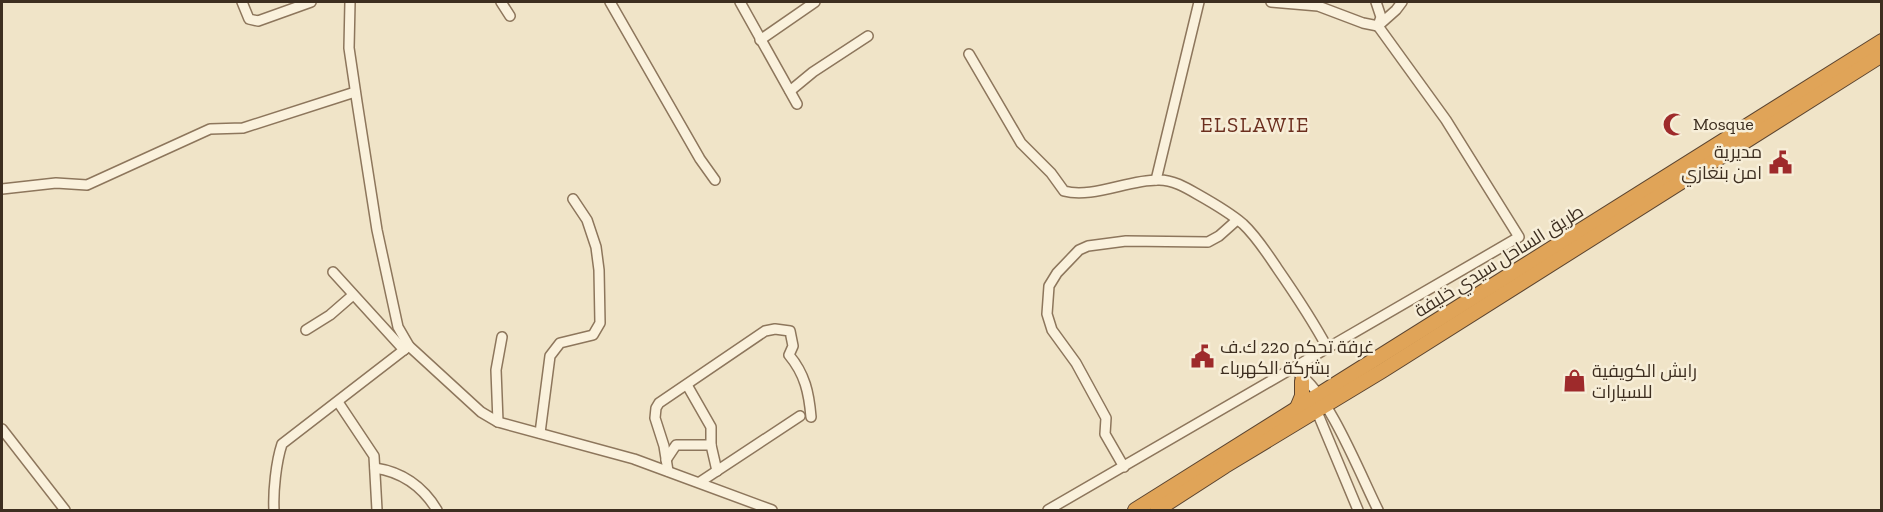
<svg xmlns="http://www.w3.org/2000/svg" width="1883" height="512" font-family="'Zilla Slab',Cairo,serif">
<rect width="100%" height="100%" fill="#f0e4c8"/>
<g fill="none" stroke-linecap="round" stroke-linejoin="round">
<defs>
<g id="minor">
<polyline points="242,2 249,19 258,21 311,2"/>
<polyline points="350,2 349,48 357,102 377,230 398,327 409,346 481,412 498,422 634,459 772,510"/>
<polyline points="501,2 510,16"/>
<polyline points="610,2 700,159 715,180"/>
<polyline points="740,2 797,104"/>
<polyline points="1271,2 1318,6 1363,23 1378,26 1396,10 1402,2"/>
<polyline points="1376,2 1381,17 1378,26"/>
<polyline points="760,40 815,2"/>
<path d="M969 54 1021 143 1051 173 1064 191C1092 199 1130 179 1159 180 1173 180 1185 187 1197 194 1213 203 1229 212 1243 224 1256 236 1267 253 1277 268 1295 294 1313 321 1328 349"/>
<polyline points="790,91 813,72 868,36"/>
<polyline points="1156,180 1199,2"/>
<polyline points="2,189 56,183 87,185 210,129 243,128 355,92"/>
<polyline points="333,272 404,350"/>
<polyline points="306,330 330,315 353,295"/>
<path d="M1299 374C1328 393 1361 476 1378 510"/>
<polyline points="687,385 711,427 711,445"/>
<polyline points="338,402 374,456 377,510"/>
<polyline points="1315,407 1358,510"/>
<polyline points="498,422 496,370 502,337"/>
<polyline points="2,429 65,510"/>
<polyline points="540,433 550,356 560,343 593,335 600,323 599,270 596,247 587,220 573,199"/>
<polyline points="666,460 676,445 711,445 717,471"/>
<polyline points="1124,467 1105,434 1106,418 1076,363 1052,330 1047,314 1049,286 1057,273 1079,250 1088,246 1126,241 1208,242 1219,236 1237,220"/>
<path d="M375 468C402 472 423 487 437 510"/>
<path d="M668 471 664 446 655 418 656 408 659 403 765 331 775 329 790 331 793 346 789 355C805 374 809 393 811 417"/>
<polyline points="700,482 800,416"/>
<path d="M274 510C273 492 276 462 282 444L409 346"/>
<polyline points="1048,510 1519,237 1446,120 1378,26"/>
</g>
<g id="highway">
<polyline points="1297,408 1302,396 1302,381"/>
<polyline points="1135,510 1882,41"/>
<polyline points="1157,510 1225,466 1382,371 1882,55"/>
</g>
</defs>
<use href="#minor" stroke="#8d765c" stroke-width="12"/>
<use href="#highway" stroke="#5b4430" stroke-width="16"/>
<use href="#minor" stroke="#faf1dc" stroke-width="9"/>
<use href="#highway" stroke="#e0a458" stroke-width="14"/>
</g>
<defs>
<symbol id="mosque-bare" viewBox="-9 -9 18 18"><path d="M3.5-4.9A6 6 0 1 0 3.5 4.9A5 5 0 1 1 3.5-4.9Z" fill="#9e2a2b" stroke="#f7eed8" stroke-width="2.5" paint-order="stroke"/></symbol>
<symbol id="civic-bare" viewBox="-9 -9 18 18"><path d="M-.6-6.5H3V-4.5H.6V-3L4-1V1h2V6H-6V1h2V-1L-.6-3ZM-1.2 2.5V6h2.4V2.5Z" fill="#9e2a2b" stroke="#f7eed8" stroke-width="2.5" paint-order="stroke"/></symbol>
<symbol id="shop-bare" viewBox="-9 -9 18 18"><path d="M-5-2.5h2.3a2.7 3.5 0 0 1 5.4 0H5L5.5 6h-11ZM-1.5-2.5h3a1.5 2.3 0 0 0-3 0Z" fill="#9e2a2b" stroke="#f7eed8" stroke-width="2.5" paint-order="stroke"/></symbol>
</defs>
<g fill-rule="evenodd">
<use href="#mosque-bare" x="1658" y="108" width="33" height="33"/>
<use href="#civic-bare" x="1764" y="146" width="33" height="33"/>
<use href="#civic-bare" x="1186" y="340" width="33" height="33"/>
<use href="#shop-bare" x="1558" y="364" width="33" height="33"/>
</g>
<g text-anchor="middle" stroke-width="5" stroke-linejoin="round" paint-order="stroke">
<g font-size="18" fill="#3d2e20" stroke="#f7eed8" text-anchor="start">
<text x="1693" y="130">Mosque</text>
<text x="1762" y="158" text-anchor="end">مديرية<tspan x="1762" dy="21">امن بنغازي</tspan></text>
<text x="1220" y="353">غرفة تحكم 220 ك.ف<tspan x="1220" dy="21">بشركة الكهرباء</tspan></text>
<text x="1592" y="377">رابش الكويفية<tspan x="1592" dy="21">للسيارات</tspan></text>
</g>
<g font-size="18" fill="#3d2e20" stroke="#f7eed8">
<text transform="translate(1499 261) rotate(-32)" y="6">طريق الساحل سيدي خليفة</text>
</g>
<g font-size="21" letter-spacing="1.5" fill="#6b2e1e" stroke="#f7eed8">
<text x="1255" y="132">ELSLAWIE</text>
</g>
</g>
<rect width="1883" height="512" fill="none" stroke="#3d2e20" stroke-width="6"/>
</svg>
